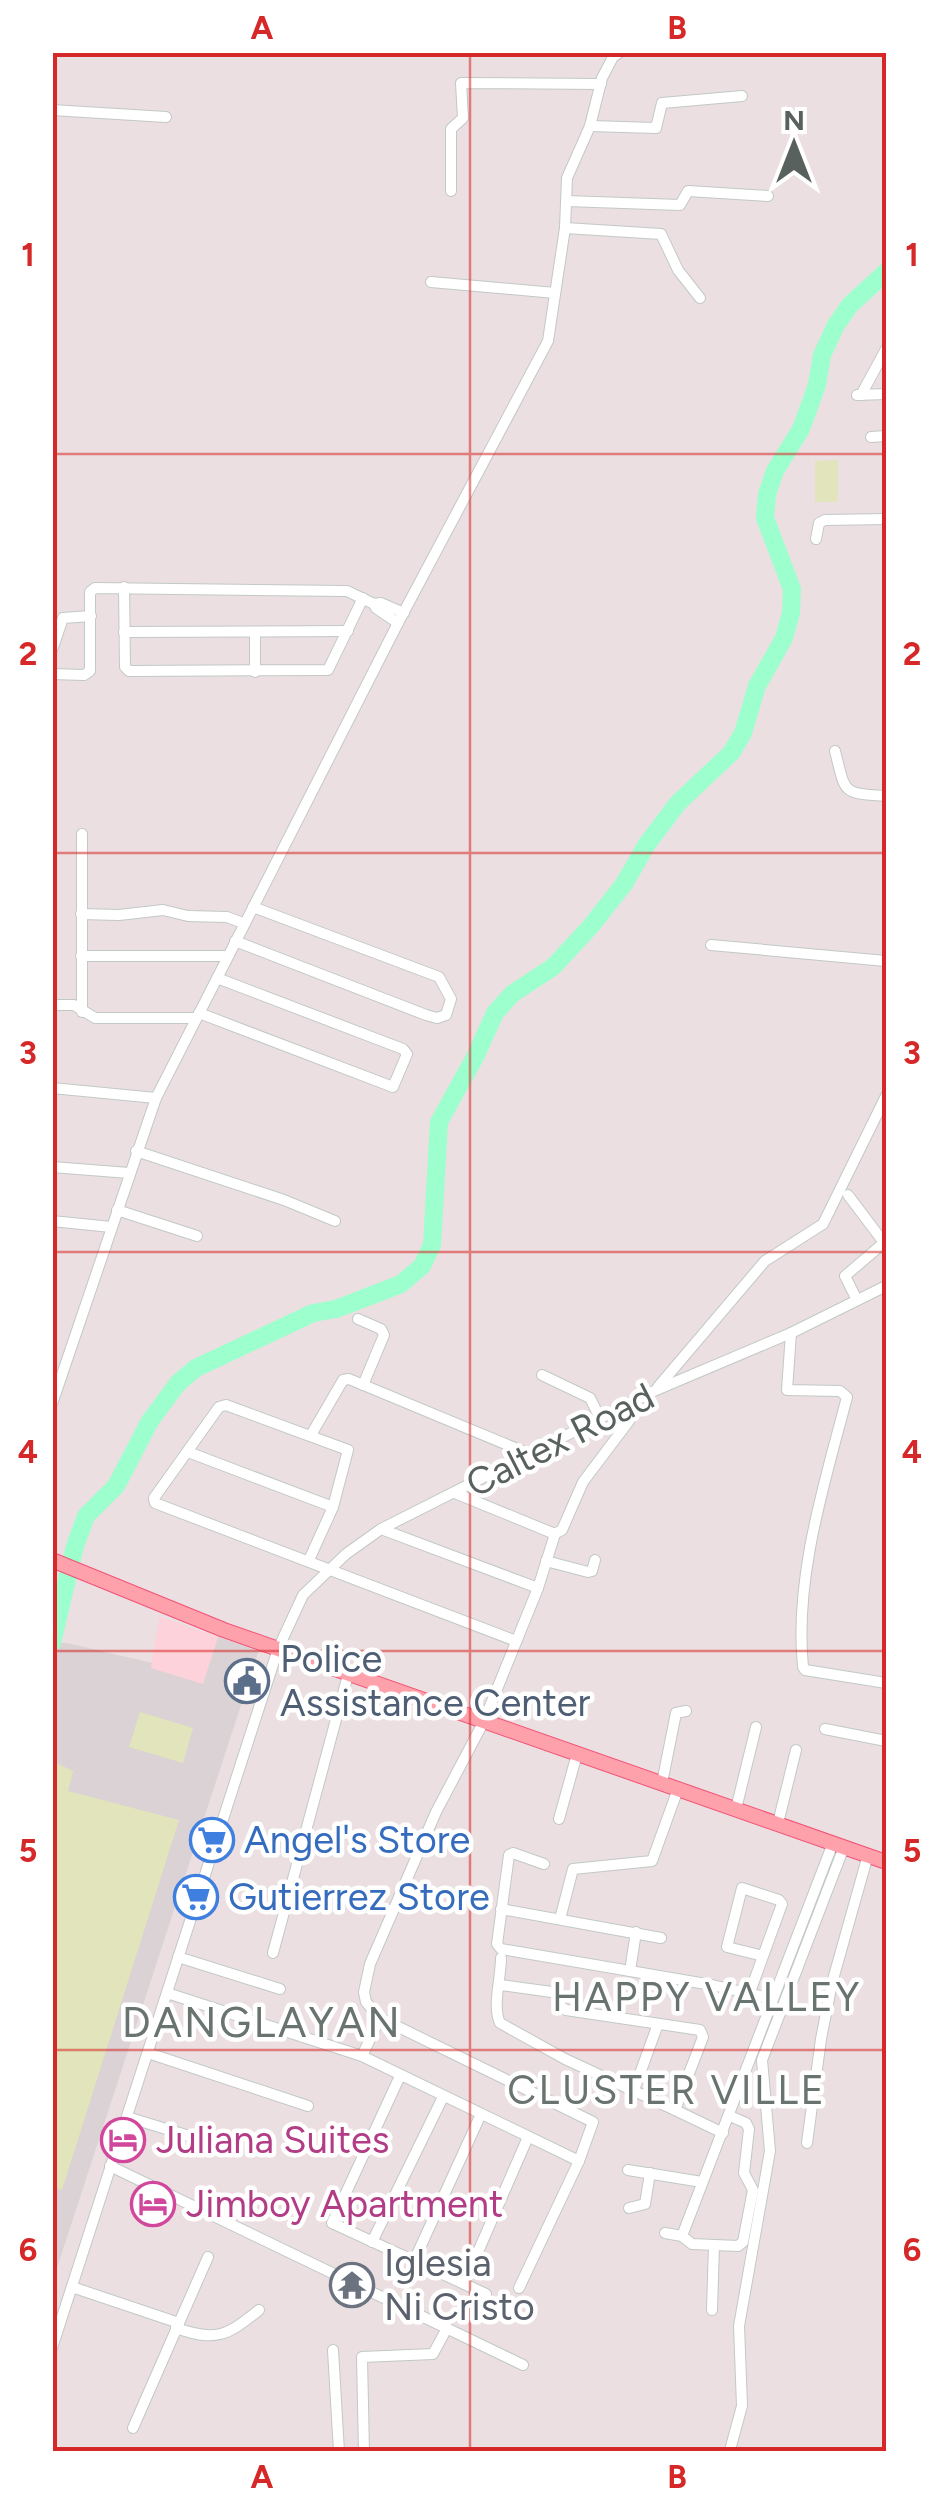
<svg xmlns="http://www.w3.org/2000/svg" width="939" height="2504" font-family="Figtree,sans-serif">
<rect width="100%" height="100%" fill="#ecdfe1"/>
<polygon fill="#fed2da" points="160,1617 218,1637 203,1685 150,1668"/>
<polygon fill="#dad2d4" points="218,1637 259,1650 53,2280 53,1643 67,1643 152,1663 151,1668 203,1684"/>
<g fill="#e2e5bb">
<polygon points="838,460 838,502 815,502 815,461"/>
<polygon points="140,1712 193,1728 183,1763 129,1747"/>
<polygon points="52,1761 73,1771 68,1791 179,1820 62,2190 52,2187"/>
</g>
<g fill="none" stroke-linecap="round" stroke-linejoin="round">
<polyline stroke="#9cffcd" stroke-width="18" points="52,1643 75,1546 86,1516 116,1486 150,1421 178,1383 196,1368 313,1313 336,1309 401,1284 422,1266 432,1245 439,1122 475,1057 495,1013 512,994 553,967 591,926 624,884 647,844 678,803 731,753 743,733 757,686 784,638 791,613 792,589 765,518 767,494 775,471 801,429 817,385 822,355 836,325 850,305 886,272"/>
<defs>
<g id="minor">
<polyline points="52,110 166,117"/>
<polyline points="590,126 656,128 662,103 742,96"/>
<polyline points="451,191 451,129 463,118 461,83 601,84"/>
<polyline points="566,201 680,205 688,191 768,196"/>
<polyline points="565,228 661,234 678,270 700,298"/>
<polyline points="431,282 555,293"/>
<polyline points="857,395 886,394"/>
<polyline points="861,395 886,349"/>
<polyline points="871,437 886,436"/>
<polyline points="816,539 819,523 825,520 886,519"/>
<polyline points="124,587 125,667 129,671 328,670 363,598"/>
<polyline points="374,604 381,603 404,613"/>
<polyline points="124,632 348,631"/>
<polyline points="52,650 63,618 91,616"/>
<polyline points="255,672 255,632"/>
<polyline points="52,674 84,675 90,671 90,592 95,588 347,591 374,604 376,608 398,623"/>
<path d="M835 751C846 794 841 793 886 796"/>
<polyline points="82,834 82,1012"/>
<polyline points="81,914 119,915 163,910 188,916 227,917 243,923"/>
<polyline points="235,941 426,1015 437,1018 446,1015 451,999 439,977 253,907"/>
<polyline points="711,945 886,961"/>
<polyline points="81,956 228,956"/>
<polyline points="52,1005 74,1005 95,1018 195,1018"/>
<polyline points="199,1013 393,1087 407,1054 403,1049 217,978"/>
<polyline points="52,1088 156,1098"/>
<polyline points="136,1151 284,1200 335,1221"/>
<polyline points="52,1167 129,1173"/>
<polyline points="848,1195 885,1244"/>
<polyline points="117,1210 197,1236"/>
<polyline points="52,1221 111,1227"/>
<polyline points="857,1300 845,1276 886,1241"/>
<polyline points="358,1319 381,1329 384,1335 363,1385"/>
<path d="M791 1333 787 1390 840 1391 847 1397C825 1482 794 1577 803 1667L805 1670 886 1683"/>
<polyline points="542,1375 590,1398 600,1418"/>
<polyline points="658,1387 765,1261 823,1224 886,1096"/>
<polyline points="52,1404 156,1098 398,623 548,341 565,228 567,178 590,126 602,78 613,57 620,52"/>
<polyline points="311,1435 343,1380 349,1379 527,1453"/>
<polyline points="188,1452 333,1507"/>
<polyline points="455,1493 555,1534 538,1588 484,1721 436,1812 370,1964 364,1992 366,2002 380,2018 593,2122 579,2161 519,2288"/>
<polyline points="381,1529 538,1588"/>
<polyline points="554,1534 562,1530 583,1482 629,1421 634,1401"/>
<polyline points="309,1560 333,1507 348,1450 226,1405 219,1407 154,1498 155,1503 516,1641"/>
<polyline points="546,1561 588,1572 592,1571 595,1560"/>
<polyline points="825,1729 886,1741"/>
<polyline points="662,1783 676,1713 686,1711"/>
<polyline points="736,1809 756,1727"/>
<polyline points="559,1819 577,1754"/>
<polyline points="778,1823 796,1750"/>
<polyline points="544,1864 513,1853 509,1855 497,1944 501,1949 712,1985 773,1999"/>
<polyline points="501,1909 661,1938"/>
<polyline points="560,1919 573,1869 652,1861 678,1789"/>
<polyline points="273,1953 348,1675"/>
<polyline points="178,1957 280,1989"/>
<polyline points="630,1971 636,1932"/>
<path d="M501 1985 559 1993 560 2006 566 2010 700 2030 703 2037 675 2110 565 2059 500 2023C492 2006 501 1978 501 1958"/>
<polyline points="750,1992 782,1904 779,1900 742,1888 727,1947 763,1956"/>
<polyline points="167,1993 362,2056 579,2161"/>
<polyline points="148,2053 308,2106"/>
<polyline points="362,2056 380,2018"/>
<polyline points="400,2076 332,2223 486,2294"/>
<polyline points="634,2090 658,2024"/>
<polyline points="675,2110 723,2133"/>
<polyline points="127,2117 238,2151"/>
<polyline points="807,2143 821,2039 832,1983 868,1855"/>
<polyline points="110,2166 523,2365"/>
<polyline points="628,2170 702,2182"/>
<polyline points="629,2208 645,2204 650,2173"/>
<polyline points="665,2233 682,2236 692,2244 738,2246 743,2242 753,2190 744,2173 749,2129 746,2123 730,2116"/>
<polyline points="682,2236 833,1843"/>
<polyline points="372,2242 443,2097"/>
<polyline points="414,2261 481,2114"/>
<polyline points="464,2284 528,2137"/>
<polyline points="72,2287 179,2323 208,2257"/>
<polyline points="712,2310 714,2245"/>
<path d="M176 2328C216 2342 227 2336 259 2310"/>
<polyline points="52,2348 278,1649 303,1595 346,1554 381,1529 654,1391 791,1333 886,1286"/>
<polyline points="333,2350 339,2452"/>
<polyline points="133,2428 179,2323"/>
<polyline points="730,2450 742,2406 739,2326 770,2151 762,2060 844,1847"/>
<polyline points="364,2452 362,2357 433,2354 447,2328"/>
</g>
<polyline id="major" points="52,1560 224,1630 886,1862"/>
</defs>
<use href="#minor" stroke="#c1c9c7" stroke-width="12"/>
<use href="#major" stroke="#f35175" stroke-width="16"/>
<use href="#minor" stroke="#fff" stroke-width="10"/>
<use href="#major" stroke="#ffa1ab" stroke-width="14"/>
</g>
<path fill="none" stroke="#d62828" stroke-width="2.5" stroke-opacity="0.55" d="M470 52V2452M52 454H886M52 853H886M52 1252H886M52 1651H886M52 2050H886"/>
<defs>
<symbol id="civic-ring" viewBox="-11 -11 22 22"><circle r="9.5" fill="#fff" stroke="#5c6f8a" stroke-width="1.5"/><path d="M-.6-6.5H3V-4.5H.6V-3L4-1V1h2V6H-6V1h2V-1L-.6-3ZM-1.2 2.5V6h2.4V2.5Z" fill="#5c6f8a"/></symbol>
<symbol id="supermarket-ring" viewBox="-11 -11 22 22"><circle r="9.5" fill="#fff" stroke="#3f7fe0" stroke-width="1.5"/><path d="M-6-5.5h2.5l.6 2H6L4.5 2H-2.5L-4.4-4H-6ZM-1.5 3.2a1.3 1.3 0 1 0 .1 0ZM3 3.2a1.3 1.3 0 1 0 .1 0Z" fill="#3f7fe0"/></symbol>
<symbol id="hotel-ring" viewBox="-11 -11 22 22"><circle r="9.5" fill="#fff" stroke="#d1479c" stroke-width="1.5"/><path d="M-6-4.5h1.5V1H6V5H4.5V3h-9V5H-6ZM-4 0a1.8 1.8 0 1 1 3.6 0ZM.5 0V-2.5h3Q6-2.5 6 0Z" fill="#d1479c"/></symbol>
<symbol id="temple-ring" viewBox="-11 -11 22 22"><circle r="9.5" fill="#fff" stroke="#6b7280" stroke-width="1.5"/><path d="M0-6L5-2H3V0L6.5 2.5H4V6H1.5V3h-3V6H-4V2.5H-6.5L-3 0V-2H-5Z" fill="#6b7280"/></symbol>
</defs>
<g fill-rule="evenodd">
<use href="#civic-ring" x="222" y="1656" width="50" height="50"/>
<use href="#supermarket-ring" x="187" y="1815" width="50" height="50"/>
<use href="#supermarket-ring" x="171" y="1872" width="50" height="50"/>
<use href="#hotel-ring" x="98" y="2115" width="50" height="50"/>
<use href="#hotel-ring" x="128" y="2179" width="50" height="50"/>
<use href="#temple-ring" x="327" y="2260" width="50" height="50"/>
</g>
<g text-anchor="middle" stroke-width="9" stroke-linejoin="round" paint-order="stroke">
<g font-size="38" fill="#58615e" stroke="#fff">
<text transform="translate(560 1440) rotate(-27)" y="13">Caltex Road</text>
</g>
<g font-size="38" fill="#4e5e75" stroke="#fff" text-anchor="start">
<text x="280" y="1672">Police<tspan x="280" dy="44">Assistance Center</tspan></text>
</g>
<g font-size="38" fill="#366cbe" stroke="#fff" text-anchor="start">
<text x="244" y="1853">Angel's Store</text>
<text x="228" y="1910">Gutierrez Store</text>
</g>
<g font-size="38" fill="#b23c85" stroke="#fff" text-anchor="start">
<text x="156" y="2153">Juliana Suites</text>
<text x="186" y="2217">Jimboy Apartment</text>
</g>
<g font-size="38" fill="#5b616d" stroke="#fff" text-anchor="start">
<text x="384" y="2276">Iglesia<tspan x="384" dy="44">Ni Cristo</tspan></text>
</g>
<g font-size="40" letter-spacing="2.5" fill="#69736f" stroke="#fff">
<text x="707" y="2011">HAPPY VALLEY</text>
<text x="667" y="2104">CLUSTER VILLE</text>
</g>
<g font-size="42" letter-spacing="2.5" fill="#69736f" stroke="#fff">
<text x="262" y="2037">DANGLAYAN</text>
</g>
</g>
<rect width="939" height="2504" fill="none" stroke="#ffffff" stroke-width="110"/>
<g transform="translate(794 145)" stroke="#ffffff" stroke-width="8" paint-order="stroke">
<path d="M0-8L18 38L0 25L-18 38Z" fill="#58615e"/>
<text y="-15" font-size="28" font-weight="bold" text-anchor="middle" fill="#58615e">N</text>
</g>
<rect x="55" y="55" width="829" height="2394" fill="none" stroke="#d62828" stroke-width="4"/>
<g font-size="32" text-anchor="middle" font-weight="bold" fill="#d62828">
<text x="262" y="39">A</text>
<text x="677" y="39">B</text>
<text x="28" y="266">1</text>
<text x="912" y="266">1</text>
<text x="28" y="665">2</text>
<text x="912" y="665">2</text>
<text x="28" y="1064">3</text>
<text x="912" y="1064">3</text>
<text x="28" y="1463">4</text>
<text x="912" y="1463">4</text>
<text x="28" y="1862">5</text>
<text x="912" y="1862">5</text>
<text x="28" y="2261">6</text>
<text x="912" y="2261">6</text>
<text x="262" y="2488">A</text>
<text x="677" y="2488">B</text>
</g>
</svg>
